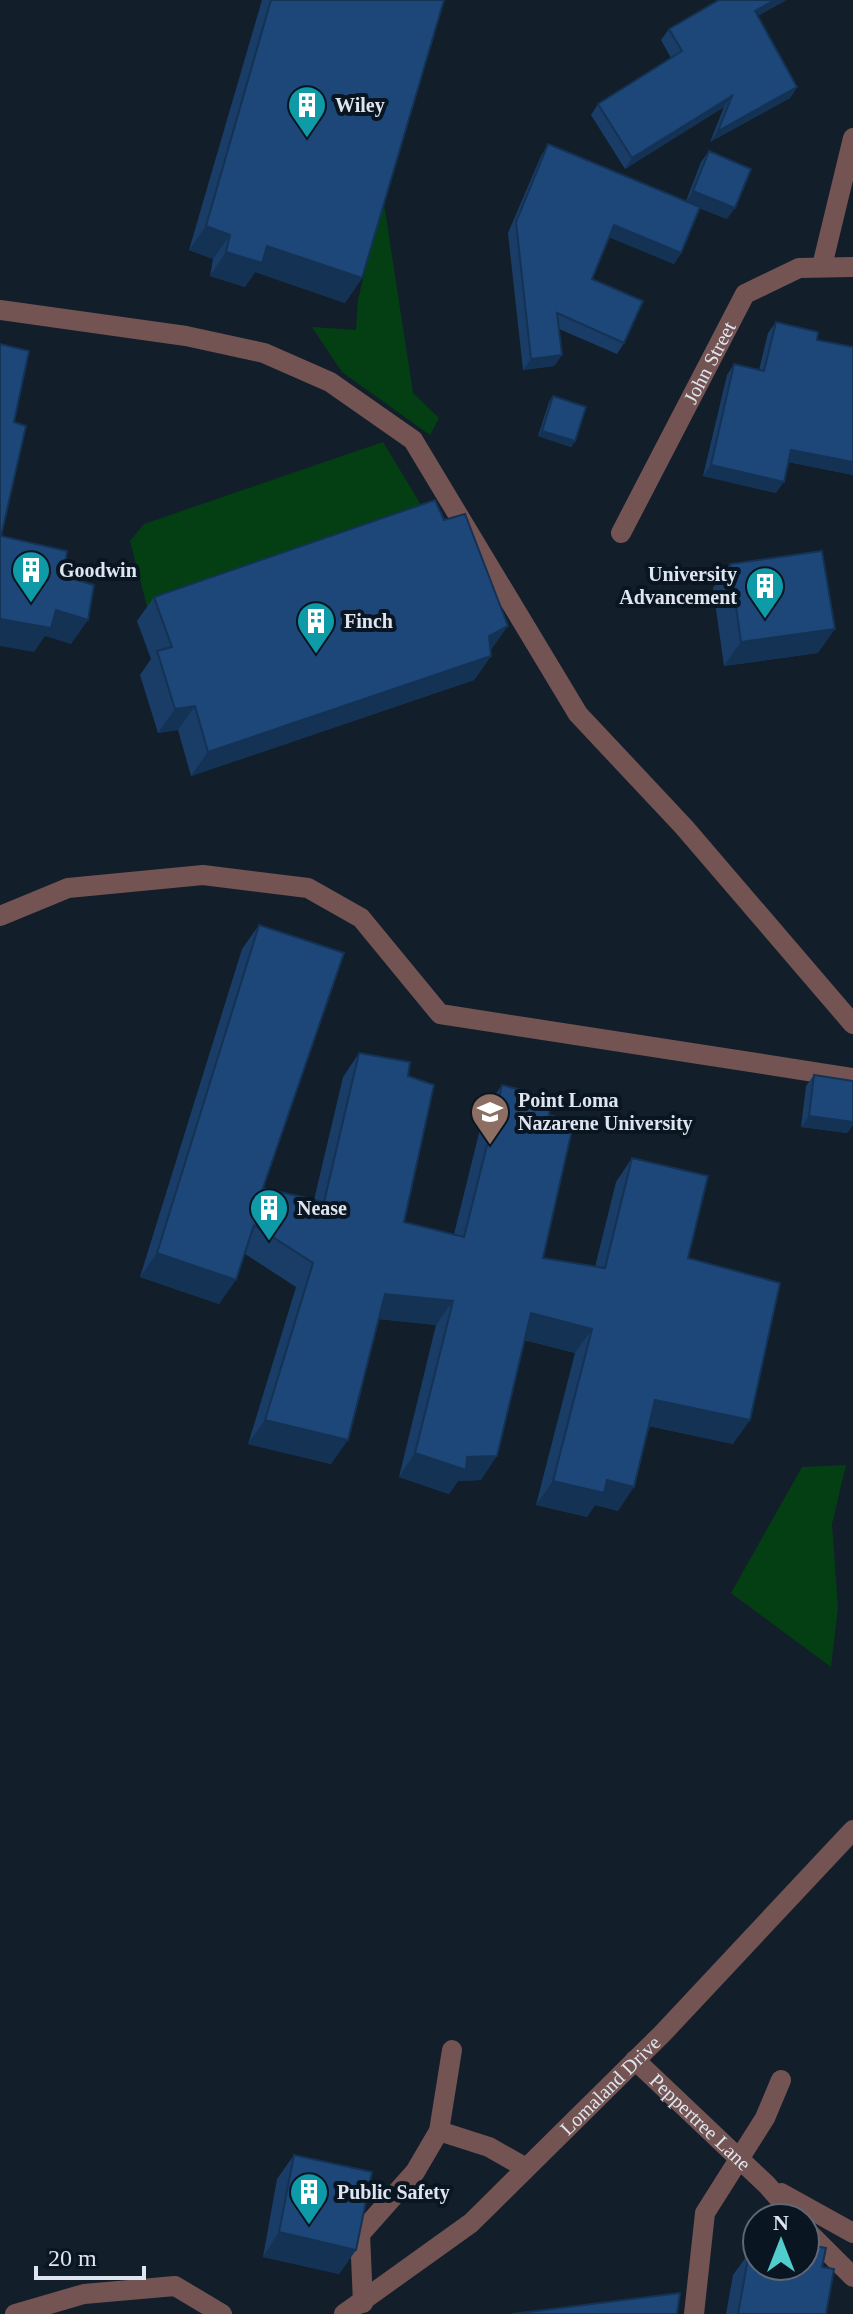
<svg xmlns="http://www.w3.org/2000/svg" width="853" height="2314" font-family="Georgia,serif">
<rect width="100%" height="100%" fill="#131e2b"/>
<g fill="#033f13">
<polygon points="383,197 413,393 439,418 430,435 342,372 312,327 356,330 358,300"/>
<polygon points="383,442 426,513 149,614 130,541 144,524"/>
<polygon points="846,1465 832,1524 838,1608 831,1667 731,1593 802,1467"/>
</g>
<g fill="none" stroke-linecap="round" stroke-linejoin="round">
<g stroke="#735453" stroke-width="20">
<polyline points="822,266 853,138"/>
<polyline points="0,310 186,336 264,353 330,382 413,440 578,714 684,827 853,1024"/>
<path id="s1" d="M621 533 745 294 799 268 853 267"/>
<polyline points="0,916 68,888 203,875 308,888 361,918 440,1014 853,1078"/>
<path id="s2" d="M635 2060 767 2185 796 2218"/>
<polyline points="439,2131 489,2147 526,2168"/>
<polyline points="781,2193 853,2233"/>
<polyline points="805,2229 853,2277"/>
<polyline points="363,2303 360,2234 415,2172 439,2131 452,2050"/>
<polyline points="15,2314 84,2294 175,2286 222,2314"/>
<path id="s3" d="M344 2314 471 2223 662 2034 853 1830"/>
<polyline points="694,2314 705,2213 765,2118 781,2080"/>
</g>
</g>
<g fill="#193d67">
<polygon points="262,0 444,0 362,278 345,303 255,272 245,287 210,276 213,259 189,250"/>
<polygon points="758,16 797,87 790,98 710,142 724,107 625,169 591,115 598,104 671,58 661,40 669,29"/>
<polygon points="548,144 686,201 701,162 709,151 727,219 699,208 681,253 674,264 609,237 592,279 624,343 617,354 559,329 562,355 554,366 523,370 508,233 541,156"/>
<polygon points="776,322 817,340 853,347 853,475 788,462 776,493 703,476 727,375 734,364 759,370 768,333"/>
<polygon points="553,396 575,441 571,447 538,436 549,402"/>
<polygon points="730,564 818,653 724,666 713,588"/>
<polygon points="154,597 491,650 491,656 474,680 191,776 178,730 158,733 140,675 151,659 137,621"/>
<polygon points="259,925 263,1188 314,1200 343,1077 359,1053 408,1076 404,1222 454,1234 485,1109 502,1085 549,1115 543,1258 595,1267 616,1182 632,1158 688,1258 733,1444 649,1426 618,1511 595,1505 587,1517 536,1505 575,1353 524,1340 481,1480 458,1481 449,1494 399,1477 436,1325 379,1319 331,1464 248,1444 296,1287 245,1254 219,1304 140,1277 242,949"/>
<polygon points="814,1075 853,1081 853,1125 847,1133 801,1127 806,1086"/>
<polygon points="294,2155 356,2250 339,2274 263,2257 277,2179"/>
<polygon points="757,2242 757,2266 822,2267 826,2314 726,2314 733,2275"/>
</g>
<g fill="#143254">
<polygon points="775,0 787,0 747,22 755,11"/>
<polygon points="797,87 790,98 710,142 718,131"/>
<polygon points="732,96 724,107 625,169 632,158"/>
<polygon points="693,191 735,208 727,219 685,203"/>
<polygon points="614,225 681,253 674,264 606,236"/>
<polygon points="206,226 230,235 213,259 189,250"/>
<polygon points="267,246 362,278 345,303 255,272 245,287 210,276 226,252"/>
<polygon points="562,355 554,366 523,370 531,359"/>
<polygon points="542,431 575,441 571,447 538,436"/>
<polygon points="791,450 853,462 853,475 783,461"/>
<polygon points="711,465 784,482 776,493 703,476"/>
<polygon points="56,610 88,620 71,644 45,636 34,652 0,646 0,619"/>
<polygon points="508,626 491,650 489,636"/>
<polygon points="835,629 818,653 724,666 741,642"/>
<polygon points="491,656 474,680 191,776 208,752"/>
<polygon points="195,706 178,730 158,733 175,709"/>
<polygon points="809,1116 853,1122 853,1125 847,1133 801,1127"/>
<polygon points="157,1253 236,1280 219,1304 140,1277"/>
<polygon points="385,1294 453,1301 436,1325 369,1318"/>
<polygon points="531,1313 592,1329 575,1353 514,1337"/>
<polygon points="655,1400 750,1420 733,1444 638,1424"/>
<polygon points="265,1420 348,1440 331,1464 248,1444"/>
<polygon points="415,1453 467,1457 497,1456 481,1480 458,1481 449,1494 399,1477"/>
<polygon points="607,1480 634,1487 618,1511 595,1505 587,1517 536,1505 553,1481"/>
<polygon points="279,2232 356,2250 339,2274 263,2257"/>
</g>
<g fill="#1d4778" stroke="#143254" stroke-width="2">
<polygon points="271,0 444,0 362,278 267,246 262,263 226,252 230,235 206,226"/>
<polygon points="719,0 775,0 755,11 797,87 718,131 732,96 632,158 598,104 682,51 669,29"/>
<polygon points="548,144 700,207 681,253 614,225 592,279 643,301 624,343 557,313 562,355 531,359 516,222"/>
<polygon points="709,151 751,169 735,208 693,191"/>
<polygon points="776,322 818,332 817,340 853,347 853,462 791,450 784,482 711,465 734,364 764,371"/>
<polygon points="0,344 29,351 14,422 26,426 1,536 67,551 63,576 94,585 88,620 56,610 51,628 0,619"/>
<polygon points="553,396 586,407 575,441 542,431"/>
<polygon points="435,500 444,520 465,514 508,626 489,636 491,656 208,752 195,706 175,709 157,651 172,647 154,597"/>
<polygon points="822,551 835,629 741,642 730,564"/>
<polygon points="259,925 344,953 263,1188 324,1202 359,1053 410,1062 408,1076 434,1085 404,1222 464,1237 502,1085 551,1098 549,1115 574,1121 543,1258 605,1268 632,1158 708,1176 688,1258 780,1283 750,1420 655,1400 634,1487 607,1480 604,1493 553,1481 592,1329 531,1313 497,1456 467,1457 466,1470 415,1453 453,1301 385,1294 348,1440 265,1420 313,1263 254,1225 236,1280 157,1253"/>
<polygon points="814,1075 853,1081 853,1122 809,1116"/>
<polygon points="294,2155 372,2172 356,2250 279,2232"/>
<polygon points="805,2244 826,2248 822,2267 834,2269 826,2314 738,2314 749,2253 757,2254 757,2266 805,2266"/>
<polygon points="680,2293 677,2314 512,2314"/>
</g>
<defs>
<symbol id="building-pin" viewBox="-11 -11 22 30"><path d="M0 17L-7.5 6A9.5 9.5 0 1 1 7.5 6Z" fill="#0f9aa8" stroke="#0a1522"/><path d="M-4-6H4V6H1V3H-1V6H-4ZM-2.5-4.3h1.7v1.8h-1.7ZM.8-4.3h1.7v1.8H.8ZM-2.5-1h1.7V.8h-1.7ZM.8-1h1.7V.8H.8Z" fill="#fff"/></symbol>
<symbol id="university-pin" viewBox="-11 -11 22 30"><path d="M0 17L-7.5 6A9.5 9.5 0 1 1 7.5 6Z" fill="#8d6e63" stroke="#0a1522"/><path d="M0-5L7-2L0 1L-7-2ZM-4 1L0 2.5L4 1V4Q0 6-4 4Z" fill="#fff"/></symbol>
</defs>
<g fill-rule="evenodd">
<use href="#building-pin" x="285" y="83" width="44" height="60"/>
<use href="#building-pin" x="9" y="548" width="44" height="60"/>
<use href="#building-pin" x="743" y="564" width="44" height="60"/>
<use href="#building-pin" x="294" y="599" width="44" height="60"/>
<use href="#university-pin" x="468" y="1090" width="44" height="60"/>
<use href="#building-pin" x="247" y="1186" width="44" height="60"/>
<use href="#building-pin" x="287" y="2170" width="44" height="60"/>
</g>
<g text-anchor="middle" stroke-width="8" stroke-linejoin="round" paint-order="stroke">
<g font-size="20" font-weight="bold" fill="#dee5ef" stroke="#0a1522" text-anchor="start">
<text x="335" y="112">Wiley</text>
<text x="59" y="577">Goodwin</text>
<text x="737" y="581" text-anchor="end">University<tspan x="737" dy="23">Advancement</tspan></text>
<text x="344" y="628">Finch</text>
<text x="518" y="1107">Point Loma<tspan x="518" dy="23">Nazarene University</tspan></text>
<text x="297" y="1215">Nease</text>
<text x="337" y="2199">Public Safety</text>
</g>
<g font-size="20" fill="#dee5ef" stroke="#0a1522">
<text dy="7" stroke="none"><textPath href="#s1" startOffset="192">John Street</textPath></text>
<text dy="7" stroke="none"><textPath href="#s3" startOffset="352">Lomaland Drive</textPath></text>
<text dy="7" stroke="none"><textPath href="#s2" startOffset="90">Peppertree Lane</textPath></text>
</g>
</g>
<g transform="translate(781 2242)"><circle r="38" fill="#0a1522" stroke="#5f6874" stroke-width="2"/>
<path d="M0-6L14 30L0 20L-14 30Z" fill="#52cdcd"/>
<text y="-12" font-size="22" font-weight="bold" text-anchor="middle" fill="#dee5ef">N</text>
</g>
<path d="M36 2266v12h108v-12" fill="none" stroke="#dee5ef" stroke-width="4"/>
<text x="48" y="2266" font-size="24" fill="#dee5ef" stroke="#0a1522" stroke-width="6" paint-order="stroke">20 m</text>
</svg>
